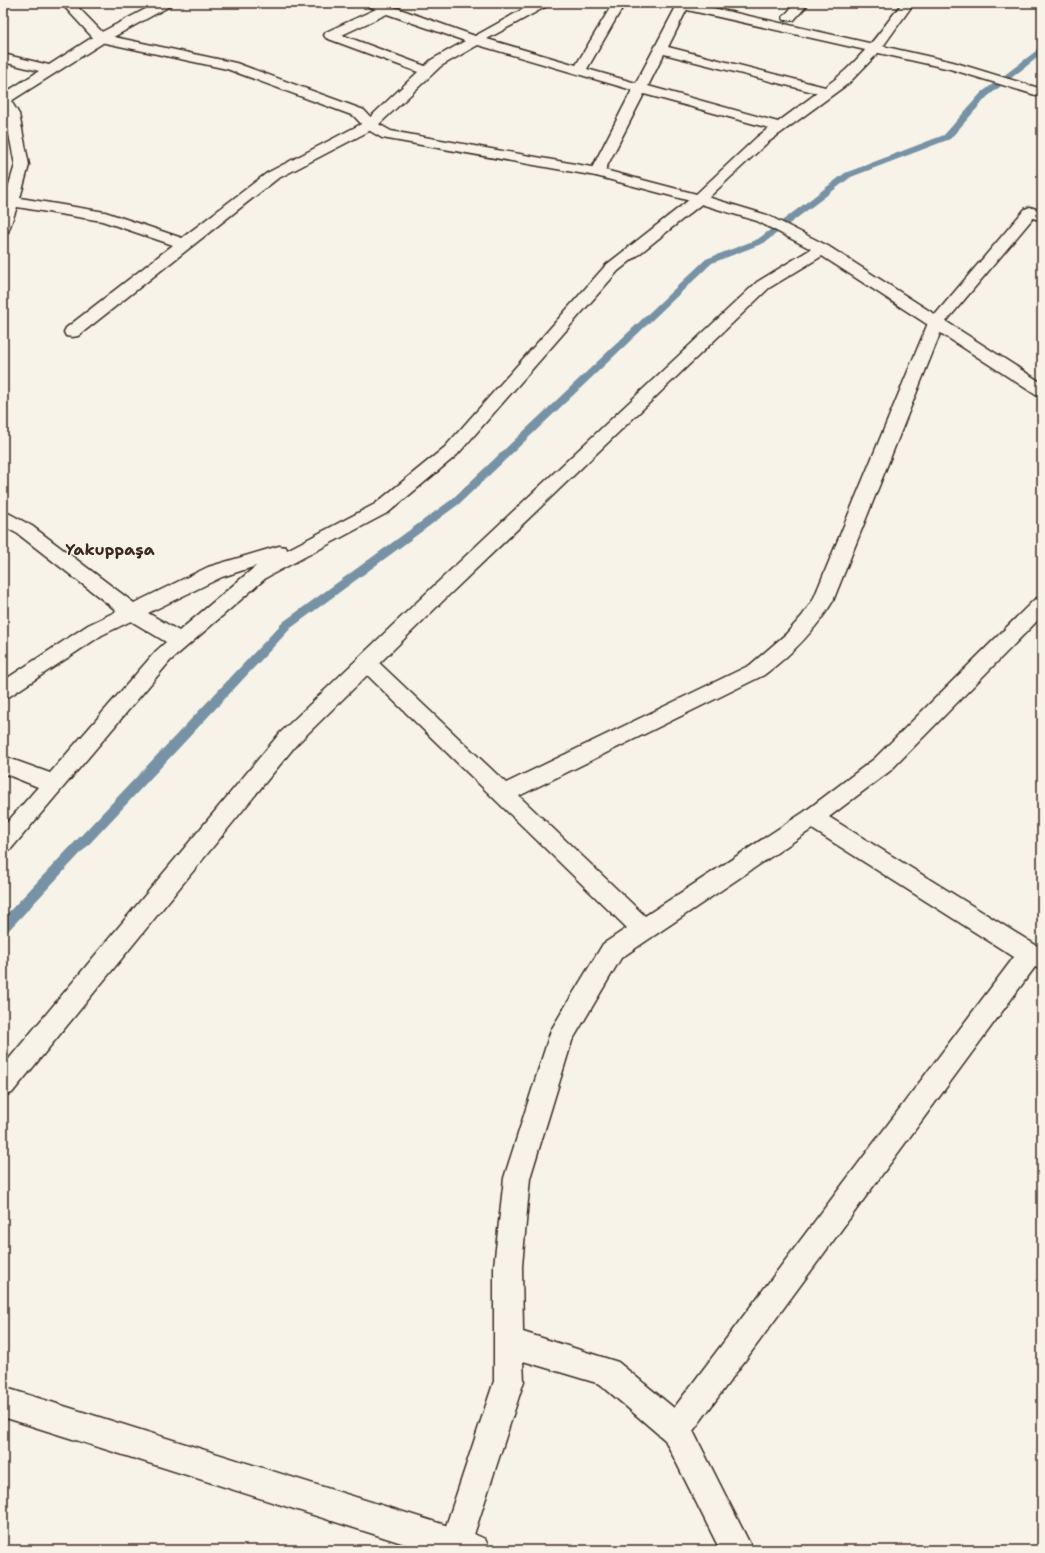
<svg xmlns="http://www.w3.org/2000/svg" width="1045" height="1553" font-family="'Shantell Sans',sans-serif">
<rect width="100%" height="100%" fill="#f7f3e8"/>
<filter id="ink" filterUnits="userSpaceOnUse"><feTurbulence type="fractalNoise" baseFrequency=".025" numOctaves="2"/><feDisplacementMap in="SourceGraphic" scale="8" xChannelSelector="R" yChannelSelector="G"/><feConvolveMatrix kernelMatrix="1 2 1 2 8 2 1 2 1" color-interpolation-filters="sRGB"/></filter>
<g filter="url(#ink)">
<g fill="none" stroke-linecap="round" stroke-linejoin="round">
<polygon fill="#7792a5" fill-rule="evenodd" points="1039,43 1042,43 1042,54 987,97 950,139 851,177 764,243 712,263 459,504 291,628 8,931 3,932 3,918 283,622 451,500 706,259 758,239 845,173 944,135 981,93 1036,51"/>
<defs>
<g id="street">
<path d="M157 3H172L170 6 106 41 11 101 19 114 29 165 20 198 105 212 182 238 267 173 365 122 418 72 326 38 324 35 326 32 376 9 368 6 366 3H383L475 36 534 3H549L547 6 487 39 576 65 613 3H625L587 69 636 83 677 5 678 3H688L689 5 668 47 825 87C856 65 879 34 902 3H914L879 52 849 83 767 143 704 202 618 271 457 455 389 512 267 577 170 661 11 849 3 852V827L38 787 3 773V756L50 773 156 651 166 642 131 621 102 635 10 696 3 699V681L88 625 117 611 18 534 3 526V512L10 514 32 526 134 603 208 567 279 546 286 547 287 550 375 504 445 447 606 265 694 196 757 137 769 128 644 94 604 172 602 175 597 176 592 175 590 172 632 90 478 45 441 66 375 128 277 179 78 336 72 337 66 336 64 332 66 328 173 245 102 221 17 207 8 232 3 234V204L15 165 5 114 3 111V94L39 71 3 62V54L49 65 96 35ZM387 14 465 41 431 60 425 66 342 35ZM664 54 817 93 778 122 648 86ZM256 566 179 631 148 613 222 577Z"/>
<polygon points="796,3 809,3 794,20 784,20 783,17"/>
<path d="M1030 207 1042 211V221L1033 218 944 324 833 601C815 631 792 654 764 675L519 796 645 916 804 812 874 759 1035 599 1042 597V616L890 771 829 817 1042 949V970L1035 967 693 1431 753 1550H720L665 1440 600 1384 523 1361 524 1381 469 1550H443L440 1544 494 1381V1266L504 1178 551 1030 603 944 627 928 360 668 357 663 360 658 367 656 374 658 506 783 750 665 786 634 802 616 813 600 928 323 1025 209ZM812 829 1014 957 674 1408 618 1362 523 1332 522 1266 530 1178 572 1041 621 958Z"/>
</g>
<g id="secondary">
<polygon points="61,3 74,3 105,35 236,63 364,110 375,122 391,131 597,168 704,196 767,215 828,246 1042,383 1042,396 1036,395 822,256 769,288 452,592 296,745 12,1093 3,1096 3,1066 280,733 438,582 757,282 811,249 757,221 694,202 596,176 382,138 365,128 354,116 227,69 96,41"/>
<polygon points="668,3 691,3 953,62 1042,89 1042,97 950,69 674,7 670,6"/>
<polygon points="3,1387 474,1534 485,1539 490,1550 424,1550 3,1417"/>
</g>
</defs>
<use href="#street" stroke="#3b2a1e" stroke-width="3"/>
<use href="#secondary" stroke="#3b2a1e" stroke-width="3"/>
<use href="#street" fill="#f7f3e8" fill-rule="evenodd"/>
<use href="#secondary" fill="#f7f3e8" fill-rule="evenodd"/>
</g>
</g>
<g text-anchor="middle" stroke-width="3" stroke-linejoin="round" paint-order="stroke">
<g font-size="16" font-weight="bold" fill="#3b2a1e" stroke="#f7f3e8">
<text x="110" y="555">Yakuppaşa</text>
</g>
</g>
<rect width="1045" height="1553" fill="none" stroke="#f7f3e8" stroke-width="16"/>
<rect x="8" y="8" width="1029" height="1537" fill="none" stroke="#3b2a1e" stroke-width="1.5" filter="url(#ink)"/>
</svg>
